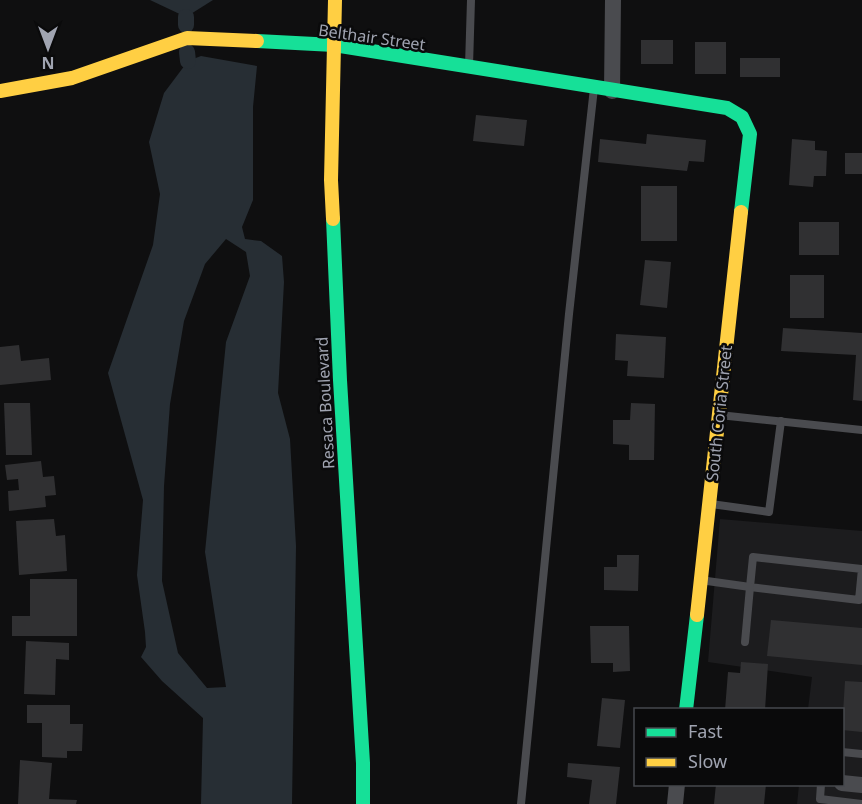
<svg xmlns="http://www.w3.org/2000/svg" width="862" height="804" font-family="'Noto Sans',sans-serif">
<rect width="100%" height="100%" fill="#0f0f10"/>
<polygon fill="#1c1c1e" points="720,519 862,531 862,804 797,804 799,785 842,784 842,710 808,709 812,677 708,662"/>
<g fill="#272e34" fill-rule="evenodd">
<polygon points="150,0 213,0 186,17"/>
<path d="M201 56 257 66 253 107V200L242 227 245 239 261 241 282 256 284 282 278 393 290 439 296 546 292 804H201L203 718 162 681 141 657 146 647 145 632 137 575 143 500 108 373 153 245 160 194 149 142 164 93 188 61ZM226 239 246 252 250 276 226 342 205 552 226 687 207 688 178 653 162 581 164 486 170 404 184 321 205 264Z"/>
</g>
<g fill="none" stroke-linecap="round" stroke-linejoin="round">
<g stroke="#272e34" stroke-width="16">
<polyline points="186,17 186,25"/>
<polyline points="187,52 188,61"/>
</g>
</g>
<g fill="#303032">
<rect x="641" y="40" width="32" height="24"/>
<rect x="695" y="42" width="31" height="32"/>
<rect x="740" y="58" width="40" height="19"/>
<polygon points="476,115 527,120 524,146 473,141"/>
<polygon points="647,134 706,140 704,162 689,161 687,171 598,162 600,139 646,144"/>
<polygon points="792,139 815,141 815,150 827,151 826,176 814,176 813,187 789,185"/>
<rect x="845" y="153" width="17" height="21"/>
<rect x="641" y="186" width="36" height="55"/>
<rect x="799" y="222" width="40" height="33"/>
<polygon points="645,260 671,262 667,308 640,305"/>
<rect x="790" y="275" width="34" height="43"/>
<polygon points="783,328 862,333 862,401 853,400 856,355 781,351"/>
<polygon points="616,334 666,337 664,378 627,376 628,361 615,360"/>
<polygon points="19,345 21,361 49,358 51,380 0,385 0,347"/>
<polygon points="4,403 30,403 32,455 6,455"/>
<polygon points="631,403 655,404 654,460 629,460 629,445 613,444 613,420 630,420"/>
<polygon points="41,461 43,477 54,476 56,495 45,496 46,507 9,511 8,491 19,490 18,479 7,480 5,465"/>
<polygon points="54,519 56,536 65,535 67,571 19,575 16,521"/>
<polygon points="617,555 639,555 638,591 604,590 604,567 617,567"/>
<polygon points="30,579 77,579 77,636 12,636 12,616 30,616"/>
<polygon points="771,620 862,628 862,665 767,656"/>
<polygon points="590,626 629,626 630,671 613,672 613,663 591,663"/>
<polygon points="26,641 69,643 69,660 56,659 55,695 24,694"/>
<polygon points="741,662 768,664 765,710 725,710 728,672 740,673"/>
<polygon points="845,681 862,682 862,732 842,730"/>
<polygon points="602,698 625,700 620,748 597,746"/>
<polygon points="27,705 70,705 70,724 83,724 82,751 67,751 67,758 42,757 42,723 27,723"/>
<polygon points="20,760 52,763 49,799 77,800 76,804 18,804"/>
<polygon points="568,763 620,767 616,804 589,804 592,780 567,777"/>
<polygon points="716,784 766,784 764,804 714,804"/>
</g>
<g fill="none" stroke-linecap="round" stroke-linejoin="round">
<g stroke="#4a4b4f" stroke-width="8">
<polyline points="469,66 471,0"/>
<polyline points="719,415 862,430"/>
<polyline points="711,504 769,512 781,421"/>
<polygon points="753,557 862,569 859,600 750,587"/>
<polyline points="700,580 750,587 745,642"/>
<polyline points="842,752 862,754"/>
<polyline points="821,784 820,799 862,804"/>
<polyline points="521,804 569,314 594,88"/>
</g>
<g stroke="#4a4b4f" stroke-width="16">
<polyline points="612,91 613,0"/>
<polyline points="842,783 862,785"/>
<polyline points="675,804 677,784"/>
</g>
<g stroke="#16e098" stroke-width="14">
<polyline points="257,41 334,45 727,108 742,117 750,134 741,212"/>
<polyline points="333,219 340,380 363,763 363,804"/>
<polyline points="686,710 697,615"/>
</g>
<g stroke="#ffcf43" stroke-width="14">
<polyline points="0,91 72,78 187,38 257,41"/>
<polyline points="333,219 331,180 335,0"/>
<polyline points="697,615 741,212"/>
</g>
</g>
<g text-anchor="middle" stroke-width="5" stroke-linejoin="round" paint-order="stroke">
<g font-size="16" fill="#a0a4b1" stroke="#0a0a0b">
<text transform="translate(372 37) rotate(8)" y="6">Belthair Street</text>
<text transform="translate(325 403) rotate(-93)" y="6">Resaca Boulevard</text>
<text transform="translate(719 413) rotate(-84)" y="6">South Coria Street</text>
</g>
</g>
<rect x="634" y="708" width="210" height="78" fill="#0a0a0b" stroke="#46484d" stroke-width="1.5"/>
<rect x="646" y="728" width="30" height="9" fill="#16e098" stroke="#46484d" stroke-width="1.5"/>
<text x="688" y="738" font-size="18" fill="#a0a4b1">Fast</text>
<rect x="646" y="758" width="30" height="9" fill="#ffcf43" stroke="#46484d" stroke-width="1.5"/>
<text x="688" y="768" font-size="18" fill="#a0a4b1">Slow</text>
<g transform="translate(48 48) rotate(180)" stroke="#0a0a0b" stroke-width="4.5" paint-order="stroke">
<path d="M0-4.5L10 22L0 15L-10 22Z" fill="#a0a4b1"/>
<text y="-9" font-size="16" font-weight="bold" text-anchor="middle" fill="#a0a4b1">N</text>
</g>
</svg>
